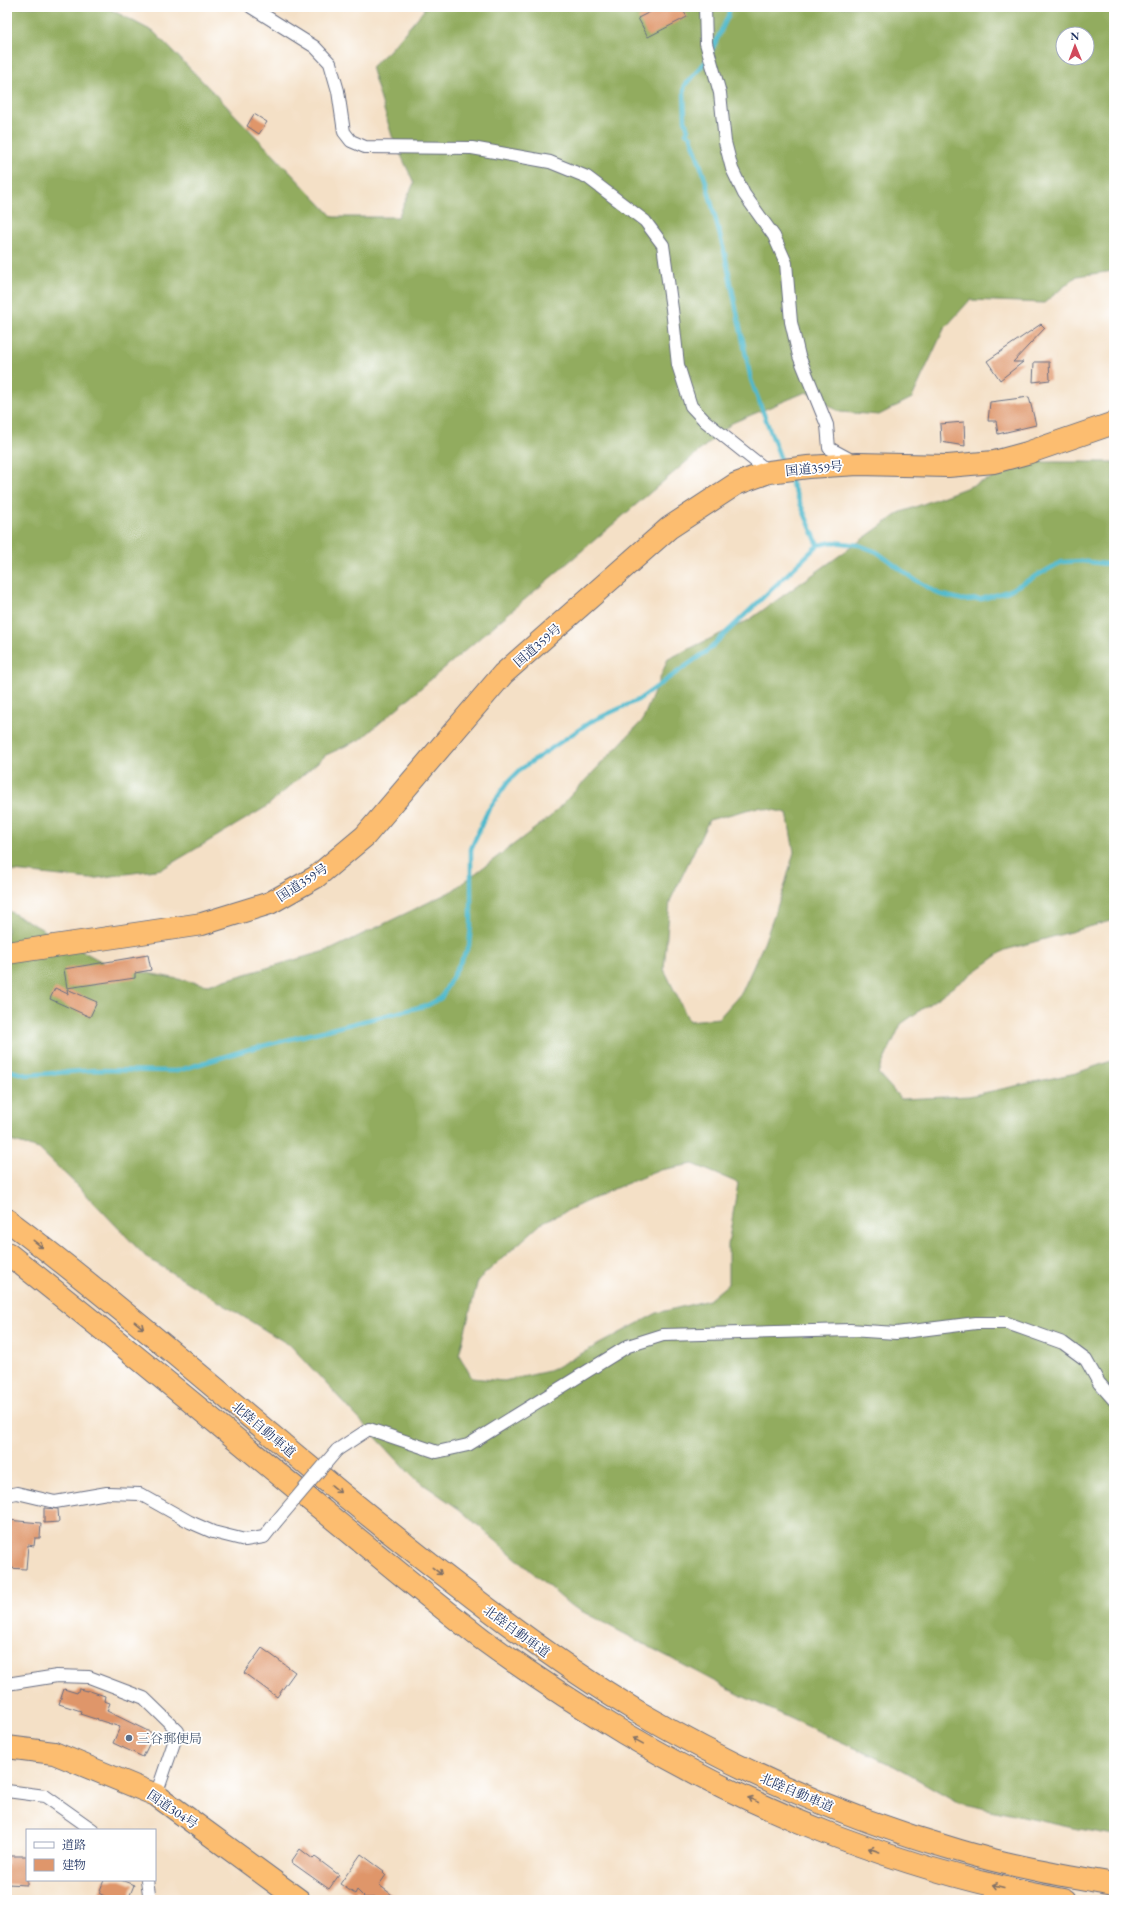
<svg xmlns="http://www.w3.org/2000/svg" width="1121" height="1907" font-family="'EB Garamond','Noto Serif JP',serif">
<rect width="100%" height="100%" fill="#fff"/>
<filter id="ink" filterUnits="userSpaceOnUse"><feTurbulence type="fractalNoise" baseFrequency=".025" numOctaves="2"/><feDisplacementMap in="SourceGraphic" scale="8" xChannelSelector="R" yChannelSelector="G"/><feConvolveMatrix kernelMatrix="1 2 1 2 8 2 1 2 1" color-interpolation-filters="sRGB"/></filter>
<filter id="wash" filterUnits="userSpaceOnUse"><feTurbulence type="fractalNoise" baseFrequency=".012" numOctaves="4" result="noise"/><feDisplacementMap in="SourceGraphic" scale="16" xChannelSelector="R" yChannelSelector="G"/><feGaussianBlur stdDeviation="0.9" result="paint"/><feColorMatrix in="noise" values="0 0 0 0 0 0 0 0 0 0 0 0 0 0 0 0 0 1.4 0 .05"/><feComposite in="paint" operator="in"/></filter>
<g filter="url(#wash)">
<rect width="100%" height="100%" fill="#f4e0c6"/>
<g fill="#92ac5e" stroke="#566e5e" fill-rule="evenodd">
<path d="M7 7H106L154 32 213 92 333 217H398L414 183 392 136 371 67 389 51 424 10 423 7H1114V271L1077 276 1044 303 970 300 944 329 912 398 879 415 840 412 806 392 732 423 361 739 326 755 266 807 162 869 90 879 13 871 7 869ZM1063 34H1087V58H1063Z"/>
<path d="M1035 462H1114V920L1005 950 901 1024 878 1073 901 1099 969 1096 1076 1073 1114 1060V1835L1073 1828 959 1803 894 1766 744 1697 570 1605 459 1509 413 1477 291 1346 146 1257 81 1189 39 1149 7 1140V910L108 965 208 985 332 949 452 891 550 817 642 721 668 659 749 620 899 513ZM758 807 787 813 794 852 784 888 764 943 742 992 719 1018 689 1021 664 969 670 901 709 820ZM693 1164 738 1183 728 1245V1284L709 1300 657 1313 549 1371 504 1381 472 1378 459 1355 478 1280 543 1222 611 1190 660 1170Z"/>
</g>
<g fill="none" stroke-linecap="round" stroke-linejoin="round">
<g stroke="#4fb9cc" stroke-width="4.5">
<polyline points="711,52 728,16 730,7"/>
<polyline points="708,59 685,85 684,89 685,120 688,130 686,133 691,137 706,182 725,255 751,380 783,465"/>
<polyline points="788,475 818,545"/>
<polyline points="7,1070 27,1075 95,1070 177,1071 246,1050 428,1005 441,998 469,946 471,924 471,849 487,812 508,782 521,769 590,722 638,700 707,651 818,545 833,542 859,545 877,552 912,578 939,594 963,600 982,599 1008,591 1062,562 1081,561 1114,565"/>
</g>
</g>
<g id="blocks">
<g fill="#df966b">
<polygon points="660,7 681,7 687,17 648,37 638,18"/>
<polygon points="254,114 267,122 259,134 247,126"/>
<polygon points="1041,324 1045,328 1013,362 1023,362 1000,380 987,361"/>
<polygon points="1034,362 1049,362 1050,380 1033,382"/>
<polygon points="1029,397 1036,425 998,434 996,421 988,421 990,402"/>
<polygon points="964,422 965,446 941,442 940,424"/>
<polygon points="148,955 151,970 135,973 135,978 67,988 64,969"/>
<polygon points="55,988 68,994 67,989 97,1002 90,1017 50,999"/>
<polygon points="44,1508 58,1509 59,1522 44,1523"/>
<polygon points="7,1520 41,1523 40,1538 35,1538 34,1546 28,1545 26,1569 7,1568"/>
<polygon points="262,1648 295,1672 277,1697 244,1673"/>
<polygon points="64,1689 77,1693 79,1689 87,1691 87,1690 105,1696 104,1701 110,1703 107,1711 154,1734 143,1757 113,1743 120,1727 80,1714 81,1711 59,1704"/>
<polygon points="300,1849 313,1859 315,1857 339,1875 329,1889 291,1862"/>
<polygon points="361,1854 384,1871 383,1872 386,1875 379,1885 395,1897 365,1898 357,1890 355,1894 340,1884"/>
<polygon points="7,1856 27,1856 27,1885 7,1884"/>
<polygon points="104,1880 121,1880 134,1885 128,1900 111,1900 99,1893"/>
</g>
</g>
</g>
<g filter="url(#ink)">
<use href="#blocks" fill-opacity="0" stroke="#676d82" stroke-width="1"/>
<g fill="none" stroke-linecap="round" stroke-linejoin="round">
<defs>
<g id="street">
<polyline points="251,7 315,47 330,63 338,91 344,132 351,141 365,147 472,148 550,162 587,177 645,221 663,245 672,309 678,365 691,406 705,421 769,472"/>
<polyline points="705,7 706,43 720,93 725,142 732,169 744,194 774,236 786,263 791,322 799,356 827,425 829,448 855,462"/>
<polyline points="337,1450 369,1429 437,1452 468,1445 628,1346 663,1335 850,1330 896,1333 976,1323 1007,1323 1063,1343 1086,1360 1099,1383 1114,1400"/>
<polyline points="7,1495 17,1493 55,1502 107,1493 140,1494 190,1522 213,1532 245,1540 264,1537 275,1523"/>
<polyline points="7,1684 57,1676 89,1677 144,1698 178,1731 156,1795"/>
<polyline points="7,1791 45,1796 93,1830"/>
<polyline points="147,1880 150,1900"/>
</g>
<g id="highway">
<polyline points="7,953 202,924 270,903 316,877 365,836 503,674 669,528 736,484 769,472 808,467 858,464 948,466 994,462 1027,453 1114,423"/>
<path d="M7 1220C48 1250 87 1282 126 1314 236 1404 343 1498 457 1585 516 1631 576 1675 640 1713 741 1772 848 1819 960 1851 1010 1866 1062 1875 1114 1884"/>
<path d="M7 1253C113 1336 216 1423 320 1508 374 1552 427 1597 482 1639 527 1672 576 1704 624 1733 758 1813 909 1873 1064 1900"/>
<polyline points="7,1747 54,1753 156,1795 299,1900"/>
</g>
</defs>
<use href="#street" stroke="#676d82" stroke-width="14"/>
<use href="#highway" stroke="#676d82" stroke-width="24"/>
<use href="#street" stroke="#fff" stroke-width="12"/>
<use href="#highway" stroke="#fcbd6f" stroke-width="22"/>
<defs>
<polyline id="street-bridge" points="275,1523 337,1450"/>
</defs>
<use href="#street-bridge" stroke="#676d82" stroke-width="14" stroke-linecap="butt"/>
<use href="#street-bridge" stroke="#fff" stroke-width="12"/>
</g>
<defs><path id="oneway-shaft" d="M-6 0H5M1.5-3L5.5 0L1.5 3" fill="none" stroke-width="1.6" stroke-linecap="round" stroke-linejoin="round"/></defs>
<g stroke="#806f66">
<use href="#oneway-shaft" transform="translate(38 1244) rotate(38)"/>
<use href="#oneway-shaft" transform="translate(139 1325) rotate(39)"/>
<use href="#oneway-shaft" transform="translate(336 1489) rotate(40)"/>
<use href="#oneway-shaft" transform="translate(437 1571) rotate(38)"/>
<use href="#oneway-shaft" transform="translate(638 1741) rotate(-151)"/>
<use href="#oneway-shaft" transform="translate(753 1800) rotate(-155)"/>
<use href="#oneway-shaft" transform="translate(874 1850) rotate(-161)"/>
<use href="#oneway-shaft" transform="translate(998 1886) rotate(-166)"/>
</g>
</g>
<circle fill="#5c6f8a" stroke="#fff" stroke-width="1.5" cx="129" cy="1738" r="4"/>
<g text-anchor="middle" stroke-width="3.5" stroke-linejoin="round" paint-order="stroke">
<g font-size="13" fill="#1b2f5e" stroke="#fff">
<text transform="translate(814 468) rotate(-5)" y="5">国道359号</text>
<text transform="translate(537 645) rotate(-41)" y="5">国道359号</text>
<text transform="translate(302 882) rotate(-33)" y="5">国道359号</text>
<text transform="translate(264 1429) rotate(40)" y="5">北陸自動車道</text>
<text transform="translate(517 1631) rotate(36)" y="5">北陸自動車道</text>
<text transform="translate(797 1792) rotate(23)" y="5">北陸自動車道</text>
<text transform="translate(173 1809) rotate(34)" y="5">国道304号</text>
</g>
<g font-size="13" fill="#4e5e75" stroke="#fff" text-anchor="start">
<text x="137" y="1743">三谷郵便局</text>
</g>
</g>
<rect width="1121" height="1907" fill="none" stroke="#fff" stroke-width="24"/>
<rect x="26" y="1829" width="130" height="52" fill="#ffffff" stroke="#a4acbf"/>
<rect x="34" y="1842" width="20" height="6" fill="#ffffff" stroke="#a4acbf"/>
<text x="62" y="1849" font-size="12" fill="#1b2f5e">道路</text>
<rect x="34" y="1859" width="20" height="12" fill="#df966b" stroke="#a4acbf"/>
<text x="62" y="1869" font-size="12" fill="#1b2f5e">建物</text>
<g transform="translate(1075 46) rotate(359)"><circle r="19" fill="#ffffff" stroke="#a4acbf"/>
<path d="M0-3L7 15L0 10L-7 15Z" fill="#d1495b"/>
<text y="-6" font-size="11" font-weight="bold" text-anchor="middle" fill="#1b2f5e">N</text>
</g>
</svg>
